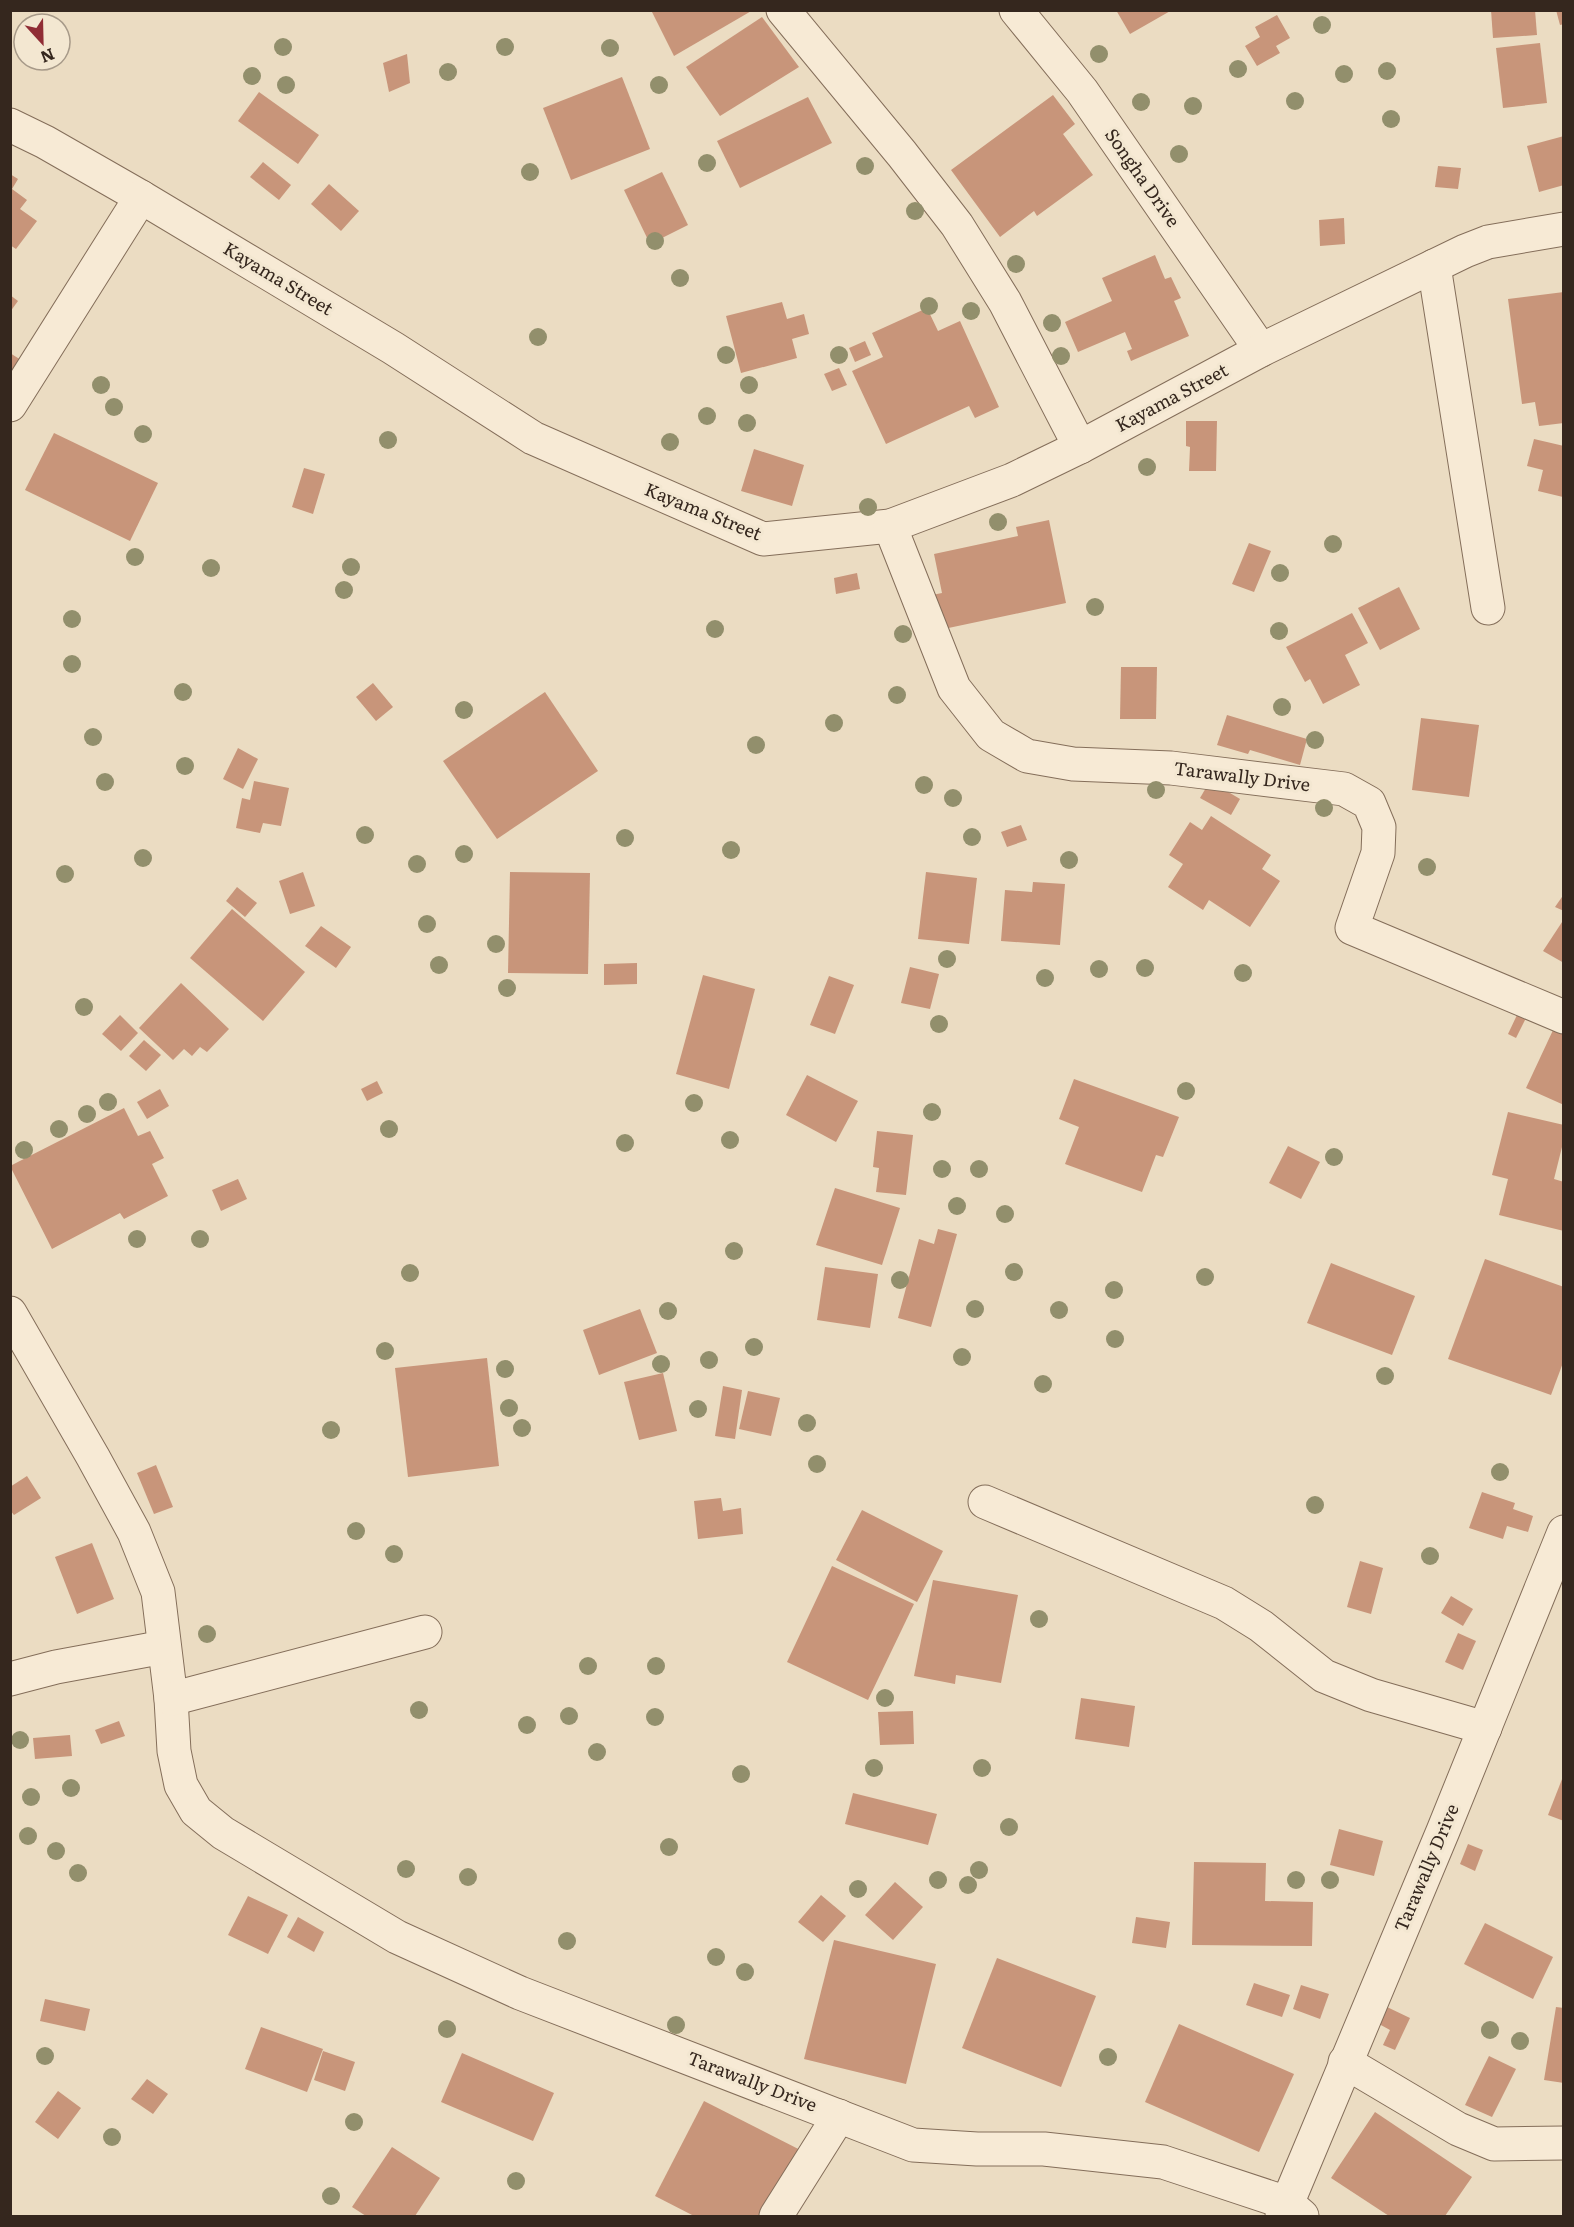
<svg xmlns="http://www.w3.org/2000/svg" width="1574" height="2227" font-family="Literata,serif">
<rect width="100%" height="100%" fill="#ebdcc2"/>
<g fill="#c8957a">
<polygon points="651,10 753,10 674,56"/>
<polygon points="1116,10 1172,10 1130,34"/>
<polygon points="1491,10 1535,10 1537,35 1493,38"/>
<polygon points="1556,10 1564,10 1564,24 1560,25"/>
<polygon points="1277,15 1290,38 1276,46 1280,53 1257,66 1245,46 1260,37 1255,27"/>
<polygon points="762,17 799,67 720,116 686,67"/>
<polygon points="1540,43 1547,103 1503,108 1496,48"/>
<polygon points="407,54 410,83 389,92 383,63"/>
<polygon points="622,77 650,149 571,180 543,108"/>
<polygon points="259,92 319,135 298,164 238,121"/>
<polygon points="1053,95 1075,124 1063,134 1093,175 1037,216 1034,211 1000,237 951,170"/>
<polygon points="808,97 832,143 740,188 717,141"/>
<polygon points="1564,136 1564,185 1539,192 1527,146"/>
<polygon points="263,162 291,185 279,200 250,177"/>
<polygon points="1438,166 1461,168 1458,189 1435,187"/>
<polygon points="662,172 688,225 650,244 624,190"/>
<polygon points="10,174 18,179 12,189 27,200 20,209 37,221 16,249 10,245"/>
<polygon points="329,184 359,211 341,231 311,204"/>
<polygon points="1344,218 1345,244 1320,246 1319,220"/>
<polygon points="1155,255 1165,279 1171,277 1181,298 1174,301 1189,336 1131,361 1127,351 1132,349 1125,332 1078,352 1065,322 1112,301 1102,278"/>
<polygon points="1564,292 1564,423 1539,426 1535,402 1522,404 1508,299"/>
<polygon points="10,295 18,301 10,312"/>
<polygon points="782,302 787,319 804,314 809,334 792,339 797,358 741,373 726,316"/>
<polygon points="927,308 938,331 960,321 999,407 975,418 969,406 886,444 852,371 883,357 872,333"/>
<polygon points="865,341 871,355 855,362 849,348"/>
<polygon points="10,353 21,360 10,375"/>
<polygon points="839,368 847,385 832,391 824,374"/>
<polygon points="1186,421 1217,421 1216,471 1189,471 1190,447 1186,446"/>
<polygon points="54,433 158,483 130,541 25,490"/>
<polygon points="1534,439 1564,446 1563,497 1538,491 1543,470 1527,466"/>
<polygon points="754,449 804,465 792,506 741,491"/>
<polygon points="304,468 325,474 313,514 292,507"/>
<polygon points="1049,520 1066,603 939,630 932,595 942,593 934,554 1018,536 1016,527"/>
<polygon points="1249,543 1271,551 1254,592 1232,584"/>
<polygon points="857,573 860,589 836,594 834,578"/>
<polygon points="1399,587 1420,629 1380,650 1358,608"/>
<polygon points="1352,613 1368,643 1345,655 1360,685 1323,704 1310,679 1305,682 1286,647"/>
<polygon points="1121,667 1157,667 1156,719 1120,719"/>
<polygon points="373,683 393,707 376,721 356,697"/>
<polygon points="545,692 598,771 497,839 443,761"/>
<polygon points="1227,715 1307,739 1300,765 1250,750 1248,754 1217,745"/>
<polygon points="1421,718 1479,725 1469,797 1412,790"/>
<polygon points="238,748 258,759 243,789 223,779"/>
<polygon points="254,781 289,788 281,826 263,823 260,833 236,828 242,798 250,800"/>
<polygon points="1210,781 1240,799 1231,815 1200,798"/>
<polygon points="1211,816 1271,855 1262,869 1280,881 1250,927 1209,900 1203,910 1168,887 1183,864 1169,855 1190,822 1202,830"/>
<polygon points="1021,825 1027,840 1007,847 1001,832"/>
<polygon points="303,872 315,906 290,914 279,881"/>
<polygon points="510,872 590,873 588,974 508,973"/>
<polygon points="926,872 977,878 969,944 918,939"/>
<polygon points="1033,882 1065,884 1060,945 1001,941 1005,890 1032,892"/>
<polygon points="237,887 257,903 245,917 226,901"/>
<polygon points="1564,894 1564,911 1555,907"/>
<polygon points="232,909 305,972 263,1021 190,958"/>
<polygon points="1564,919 1564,963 1543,951"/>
<polygon points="321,926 351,947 336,968 305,946"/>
<polygon points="637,963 637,984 604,985 604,964"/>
<polygon points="910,967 939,974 930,1009 901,1003"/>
<polygon points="703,975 755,989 729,1089 676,1074"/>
<polygon points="829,976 854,985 835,1034 810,1025"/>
<polygon points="181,983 229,1029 207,1052 200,1047 192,1056 184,1049 173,1060 139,1028"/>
<polygon points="120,1015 138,1033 121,1051 102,1034"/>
<polygon points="1517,1015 1526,1018 1516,1038 1508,1034"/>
<polygon points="1554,1028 1564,1032 1564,1105 1526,1088"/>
<polygon points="144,1040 161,1055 146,1071 129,1056"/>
<polygon points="807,1075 858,1101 836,1142 786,1115"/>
<polygon points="1074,1079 1179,1117 1163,1157 1156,1155 1142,1192 1065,1164 1079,1127 1059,1119"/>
<polygon points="377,1081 383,1093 367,1101 361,1089"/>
<polygon points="160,1089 169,1106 147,1119 137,1102"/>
<polygon points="124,1108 138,1136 150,1131 164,1158 152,1164 168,1196 124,1219 120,1213 52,1249 10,1166"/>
<polygon points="1508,1112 1564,1125 1564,1139 1554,1179 1564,1182 1564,1231 1499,1215 1508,1179 1492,1175"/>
<polygon points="877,1131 913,1135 906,1195 876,1192 879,1168 873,1167"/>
<polygon points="1288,1146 1320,1162 1301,1199 1269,1183"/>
<polygon points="238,1179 247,1199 221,1211 212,1190"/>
<polygon points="835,1188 900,1208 882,1265 816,1245"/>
<polygon points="938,1229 957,1234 931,1327 898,1318 919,1239 934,1244"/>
<polygon points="1485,1259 1564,1287 1564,1360 1551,1395 1448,1359"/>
<polygon points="1331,1263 1415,1296 1392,1355 1307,1323"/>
<polygon points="825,1267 878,1274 870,1328 817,1320"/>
<polygon points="640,1309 657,1353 599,1375 583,1330"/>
<polygon points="487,1358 499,1466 408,1477 395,1368"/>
<polygon points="663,1373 677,1431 639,1440 624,1382"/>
<polygon points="723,1386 742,1390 735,1439 715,1436"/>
<polygon points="748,1391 780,1398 771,1436 739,1429"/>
<polygon points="156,1465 173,1507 154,1514 137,1473"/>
<polygon points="27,1476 41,1498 14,1515 10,1510 10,1487"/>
<polygon points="1482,1492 1515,1503 1513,1509 1533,1516 1528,1532 1507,1526 1503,1539 1469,1528"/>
<polygon points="721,1498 723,1511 741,1508 743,1534 698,1539 694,1501"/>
<polygon points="862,1510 943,1551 917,1602 836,1560"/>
<polygon points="92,1543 114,1599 77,1614 55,1557"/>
<polygon points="1360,1561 1383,1568 1371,1614 1347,1607"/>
<polygon points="832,1566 914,1604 868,1700 787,1662"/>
<polygon points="933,1580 1018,1595 1001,1683 956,1675 955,1684 914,1676"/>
<polygon points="1451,1596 1473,1609 1463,1626 1441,1613"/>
<polygon points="1458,1633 1476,1641 1463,1670 1445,1662"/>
<polygon points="1081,1698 1135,1706 1129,1747 1075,1739"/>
<polygon points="913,1711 914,1744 880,1745 878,1712"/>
<polygon points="119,1721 125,1736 101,1744 95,1730"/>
<polygon points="70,1735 72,1756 35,1759 33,1738"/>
<polygon points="1564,1774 1564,1821 1548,1815"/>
<polygon points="853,1793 937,1814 928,1845 845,1824"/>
<polygon points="1339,1829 1383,1841 1374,1876 1330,1865"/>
<polygon points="1468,1844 1483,1850 1475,1871 1460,1864"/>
<polygon points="1194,1862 1266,1863 1265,1901 1313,1902 1312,1946 1192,1945"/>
<polygon points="895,1882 923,1907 893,1940 865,1915"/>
<polygon points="821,1895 846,1916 823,1942 798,1922"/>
<polygon points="248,1896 288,1915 268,1954 228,1935"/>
<polygon points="298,1917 324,1932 314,1952 287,1937"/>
<polygon points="1136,1917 1170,1922 1166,1948 1132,1943"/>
<polygon points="1485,1923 1553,1957 1533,1999 1464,1964"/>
<polygon points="834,1940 936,1964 906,2084 804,2059"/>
<polygon points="997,1958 1096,1996 1061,2087 962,2048"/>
<polygon points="1254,1983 1290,1995 1282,2017 1246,2005"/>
<polygon points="1301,1985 1329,1994 1320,2019 1293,2009"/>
<polygon points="45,1999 90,2009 85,2031 40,2021"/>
<polygon points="1387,2007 1410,2018 1395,2050 1383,2045 1390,2030 1379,2024"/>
<polygon points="1556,2007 1564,2008 1564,2083 1544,2080"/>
<polygon points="1179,2024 1294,2074 1259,2152 1145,2102"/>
<polygon points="261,2027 323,2049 307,2092 245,2069"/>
<polygon points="323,2051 355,2062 345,2091 314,2080"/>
<polygon points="462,2053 554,2093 533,2141 441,2102"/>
<polygon points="1489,2056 1516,2069 1492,2117 1465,2105"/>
<polygon points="147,2079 168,2094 153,2114 131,2099"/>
<polygon points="58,2091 81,2108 58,2139 35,2122"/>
<polygon points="704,2101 816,2158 786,2216 694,2216 655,2196"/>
<polygon points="1375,2112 1472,2177 1445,2216 1389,2216 1331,2178"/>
<polygon points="392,2147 440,2178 415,2216 366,2216 352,2207"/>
</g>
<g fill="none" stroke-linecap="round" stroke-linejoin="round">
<defs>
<g id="minor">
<polyline points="783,10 902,154 957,225 1005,302 1080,447"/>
<polyline points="1016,10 1082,91 1261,350"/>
<polyline points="10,125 45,142 141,197 393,348 533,438 763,539 890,526 1012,480 1080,447 1261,350 1465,251 1488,242 1564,229"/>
<polyline points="1434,266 1488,608"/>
<polyline points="10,405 141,197"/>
<polyline points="890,526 954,688 991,735 1027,756 1073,764 1171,768 1344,789 1369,803 1379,827 1378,853 1352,928 1564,1017"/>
<polyline points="10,1313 93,1457 134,1532 158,1592 171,1699 174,1751 181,1785 196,1811 223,1833 397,1937 520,1993 913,2145 977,2149 1044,2149 1163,2162 1287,2203 1302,2216"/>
<polyline points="985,1502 1224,1603 1261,1626 1324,1676 1371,1695 1485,1728"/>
<polyline points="10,1679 56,1667 164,1647"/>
<polyline points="171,1699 425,1632"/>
<polyline points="1345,2062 1458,2129 1494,2144 1564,2143"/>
<polyline points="776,2216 839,2116"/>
<polyline points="1282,2216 1443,1831 1564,1532"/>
</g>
</defs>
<use href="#minor" stroke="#846e5a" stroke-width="35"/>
<use href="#minor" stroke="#f7ead5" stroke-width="33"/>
</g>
<g fill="#928f6c">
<circle cx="1322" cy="25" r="9"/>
<circle cx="283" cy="47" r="9"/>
<circle cx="505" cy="47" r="9"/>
<circle cx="610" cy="48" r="9"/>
<circle cx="1099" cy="54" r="9"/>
<circle cx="1238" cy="69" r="9"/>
<circle cx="1387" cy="71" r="9"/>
<circle cx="448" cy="72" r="9"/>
<circle cx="1344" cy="74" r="9"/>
<circle cx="252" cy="76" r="9"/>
<circle cx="286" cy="85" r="9"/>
<circle cx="659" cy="85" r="9"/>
<circle cx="1295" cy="101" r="9"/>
<circle cx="1141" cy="102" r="9"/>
<circle cx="1193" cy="106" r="9"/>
<circle cx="1391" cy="119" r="9"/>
<circle cx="1179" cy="154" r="9"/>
<circle cx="707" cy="163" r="9"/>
<circle cx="865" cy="166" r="9"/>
<circle cx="530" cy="172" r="9"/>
<circle cx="915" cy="211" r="9"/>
<circle cx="655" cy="241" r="9"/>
<circle cx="1016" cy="264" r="9"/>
<circle cx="680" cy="278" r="9"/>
<circle cx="929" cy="306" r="9"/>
<circle cx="971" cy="311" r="9"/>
<circle cx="1052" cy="323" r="9"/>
<circle cx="538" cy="337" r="9"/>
<circle cx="726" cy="355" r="9"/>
<circle cx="839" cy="355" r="9"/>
<circle cx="1061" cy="356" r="9"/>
<circle cx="101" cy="385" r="9"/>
<circle cx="749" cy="385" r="9"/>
<circle cx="114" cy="407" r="9"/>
<circle cx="707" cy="416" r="9"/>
<circle cx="747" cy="423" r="9"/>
<circle cx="143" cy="434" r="9"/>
<circle cx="388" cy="440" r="9"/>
<circle cx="670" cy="442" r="9"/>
<circle cx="1147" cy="467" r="9"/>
<circle cx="868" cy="507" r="9"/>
<circle cx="998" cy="522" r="9"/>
<circle cx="1333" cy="544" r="9"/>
<circle cx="135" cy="557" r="9"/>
<circle cx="351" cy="567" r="9"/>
<circle cx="211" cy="568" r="9"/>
<circle cx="1280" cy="573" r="9"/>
<circle cx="344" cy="590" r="9"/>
<circle cx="1095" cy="607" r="9"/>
<circle cx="72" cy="619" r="9"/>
<circle cx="715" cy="629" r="9"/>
<circle cx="1279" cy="631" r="9"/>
<circle cx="903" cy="634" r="9"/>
<circle cx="72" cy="664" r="9"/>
<circle cx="183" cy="692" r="9"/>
<circle cx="897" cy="695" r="9"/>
<circle cx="1282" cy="707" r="9"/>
<circle cx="464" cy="710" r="9"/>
<circle cx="834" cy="723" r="9"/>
<circle cx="93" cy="737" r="9"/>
<circle cx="1315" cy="740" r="9"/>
<circle cx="756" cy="745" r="9"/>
<circle cx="185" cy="766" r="9"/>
<circle cx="105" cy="782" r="9"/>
<circle cx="924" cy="785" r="9"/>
<circle cx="1156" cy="790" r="9"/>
<circle cx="953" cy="798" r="9"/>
<circle cx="1324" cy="808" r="9"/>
<circle cx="365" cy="835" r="9"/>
<circle cx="972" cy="837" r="9"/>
<circle cx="625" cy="838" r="9"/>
<circle cx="731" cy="850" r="9"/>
<circle cx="464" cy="854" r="9"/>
<circle cx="143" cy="858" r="9"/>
<circle cx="1069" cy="860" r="9"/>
<circle cx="417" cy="864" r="9"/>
<circle cx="1427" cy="867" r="9"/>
<circle cx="65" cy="874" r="9"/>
<circle cx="427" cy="924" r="9"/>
<circle cx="496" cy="944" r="9"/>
<circle cx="947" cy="959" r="9"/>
<circle cx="439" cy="965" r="9"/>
<circle cx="1145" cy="968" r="9"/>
<circle cx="1099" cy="969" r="9"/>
<circle cx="1243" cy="973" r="9"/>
<circle cx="1045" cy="978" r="9"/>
<circle cx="507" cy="988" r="9"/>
<circle cx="84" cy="1007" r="9"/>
<circle cx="939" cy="1024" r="9"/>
<circle cx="1186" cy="1091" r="9"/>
<circle cx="108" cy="1102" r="9"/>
<circle cx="694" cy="1103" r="9"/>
<circle cx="932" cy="1112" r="9"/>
<circle cx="87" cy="1114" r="9"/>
<circle cx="59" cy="1129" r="9"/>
<circle cx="389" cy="1129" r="9"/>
<circle cx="730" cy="1140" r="9"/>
<circle cx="625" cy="1143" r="9"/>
<circle cx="24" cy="1150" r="9"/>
<circle cx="1334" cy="1157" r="9"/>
<circle cx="942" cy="1169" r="9"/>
<circle cx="979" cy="1169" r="9"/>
<circle cx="957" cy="1206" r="9"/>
<circle cx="1005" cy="1214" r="9"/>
<circle cx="137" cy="1239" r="9"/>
<circle cx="200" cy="1239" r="9"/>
<circle cx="734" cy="1251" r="9"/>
<circle cx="1014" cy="1272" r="9"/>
<circle cx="410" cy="1273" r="9"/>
<circle cx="1205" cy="1277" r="9"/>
<circle cx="900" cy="1280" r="9"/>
<circle cx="1114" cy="1290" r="9"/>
<circle cx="975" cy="1309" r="9"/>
<circle cx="1059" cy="1310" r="9"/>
<circle cx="668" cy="1311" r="9"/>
<circle cx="1115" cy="1339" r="9"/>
<circle cx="754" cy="1347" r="9"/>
<circle cx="385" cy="1351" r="9"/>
<circle cx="962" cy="1357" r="9"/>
<circle cx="709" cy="1360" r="9"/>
<circle cx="661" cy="1364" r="9"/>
<circle cx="505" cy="1369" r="9"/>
<circle cx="1385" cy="1376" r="9"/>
<circle cx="1043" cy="1384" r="9"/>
<circle cx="509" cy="1408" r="9"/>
<circle cx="698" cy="1409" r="9"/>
<circle cx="807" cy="1423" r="9"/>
<circle cx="522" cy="1428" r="9"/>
<circle cx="331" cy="1430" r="9"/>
<circle cx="817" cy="1464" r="9"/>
<circle cx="1500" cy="1472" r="9"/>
<circle cx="1315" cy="1505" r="9"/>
<circle cx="356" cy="1531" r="9"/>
<circle cx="394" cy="1554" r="9"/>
<circle cx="1430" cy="1556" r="9"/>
<circle cx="1039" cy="1619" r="9"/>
<circle cx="207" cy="1634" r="9"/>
<circle cx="588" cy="1666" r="9"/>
<circle cx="656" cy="1666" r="9"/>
<circle cx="885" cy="1698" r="9"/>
<circle cx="419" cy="1710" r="9"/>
<circle cx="569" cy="1716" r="9"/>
<circle cx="655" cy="1717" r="9"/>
<circle cx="527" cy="1725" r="9"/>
<circle cx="20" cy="1740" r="9"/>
<circle cx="597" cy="1752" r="9"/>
<circle cx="874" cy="1768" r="9"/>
<circle cx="982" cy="1768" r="9"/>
<circle cx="741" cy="1774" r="9"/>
<circle cx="71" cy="1788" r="9"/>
<circle cx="31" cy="1797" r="9"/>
<circle cx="1009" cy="1827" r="9"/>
<circle cx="28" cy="1836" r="9"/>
<circle cx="669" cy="1847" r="9"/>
<circle cx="56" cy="1851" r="9"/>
<circle cx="406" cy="1869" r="9"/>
<circle cx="979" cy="1870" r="9"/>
<circle cx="78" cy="1873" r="9"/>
<circle cx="468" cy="1877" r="9"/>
<circle cx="938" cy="1880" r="9"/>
<circle cx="1296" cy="1880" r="9"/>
<circle cx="1330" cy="1880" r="9"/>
<circle cx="968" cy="1885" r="9"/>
<circle cx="858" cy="1889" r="9"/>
<circle cx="567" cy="1941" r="9"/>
<circle cx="716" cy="1957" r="9"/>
<circle cx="745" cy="1972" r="9"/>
<circle cx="676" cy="2025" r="9"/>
<circle cx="447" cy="2029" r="9"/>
<circle cx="1490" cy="2030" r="9"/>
<circle cx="1520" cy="2041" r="9"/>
<circle cx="45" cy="2056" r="9"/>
<circle cx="1108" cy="2057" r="9"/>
<circle cx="354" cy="2122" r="9"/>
<circle cx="112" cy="2137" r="9"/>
<circle cx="516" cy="2181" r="9"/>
<circle cx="331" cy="2196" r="9"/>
</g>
<g text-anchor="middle" stroke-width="6" stroke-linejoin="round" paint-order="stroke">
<g font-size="18" fill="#35271e" stroke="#f3e7d1">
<text transform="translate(1142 178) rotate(55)" y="6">Songha Drive</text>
<text transform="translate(278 279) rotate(31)" y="6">Kayama Street</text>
<text transform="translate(1172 398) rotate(-28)" y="6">Kayama Street</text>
<text transform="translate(703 512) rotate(22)" y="6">Kayama Street</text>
<text transform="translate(1242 777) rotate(7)" y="6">Tarawally Drive</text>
<text transform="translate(1427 1868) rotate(-67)" y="6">Tarawally Drive</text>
<text transform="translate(752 2082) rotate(21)" y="6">Tarawally Drive</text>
</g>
</g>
<rect width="1574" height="2227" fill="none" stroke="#35271e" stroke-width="24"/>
<g transform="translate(42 42) rotate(158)"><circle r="28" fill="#f3e7d1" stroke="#a79a89" stroke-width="1.5"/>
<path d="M0-4.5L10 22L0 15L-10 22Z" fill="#902d35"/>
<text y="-9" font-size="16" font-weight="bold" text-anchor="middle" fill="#35271e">N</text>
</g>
</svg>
